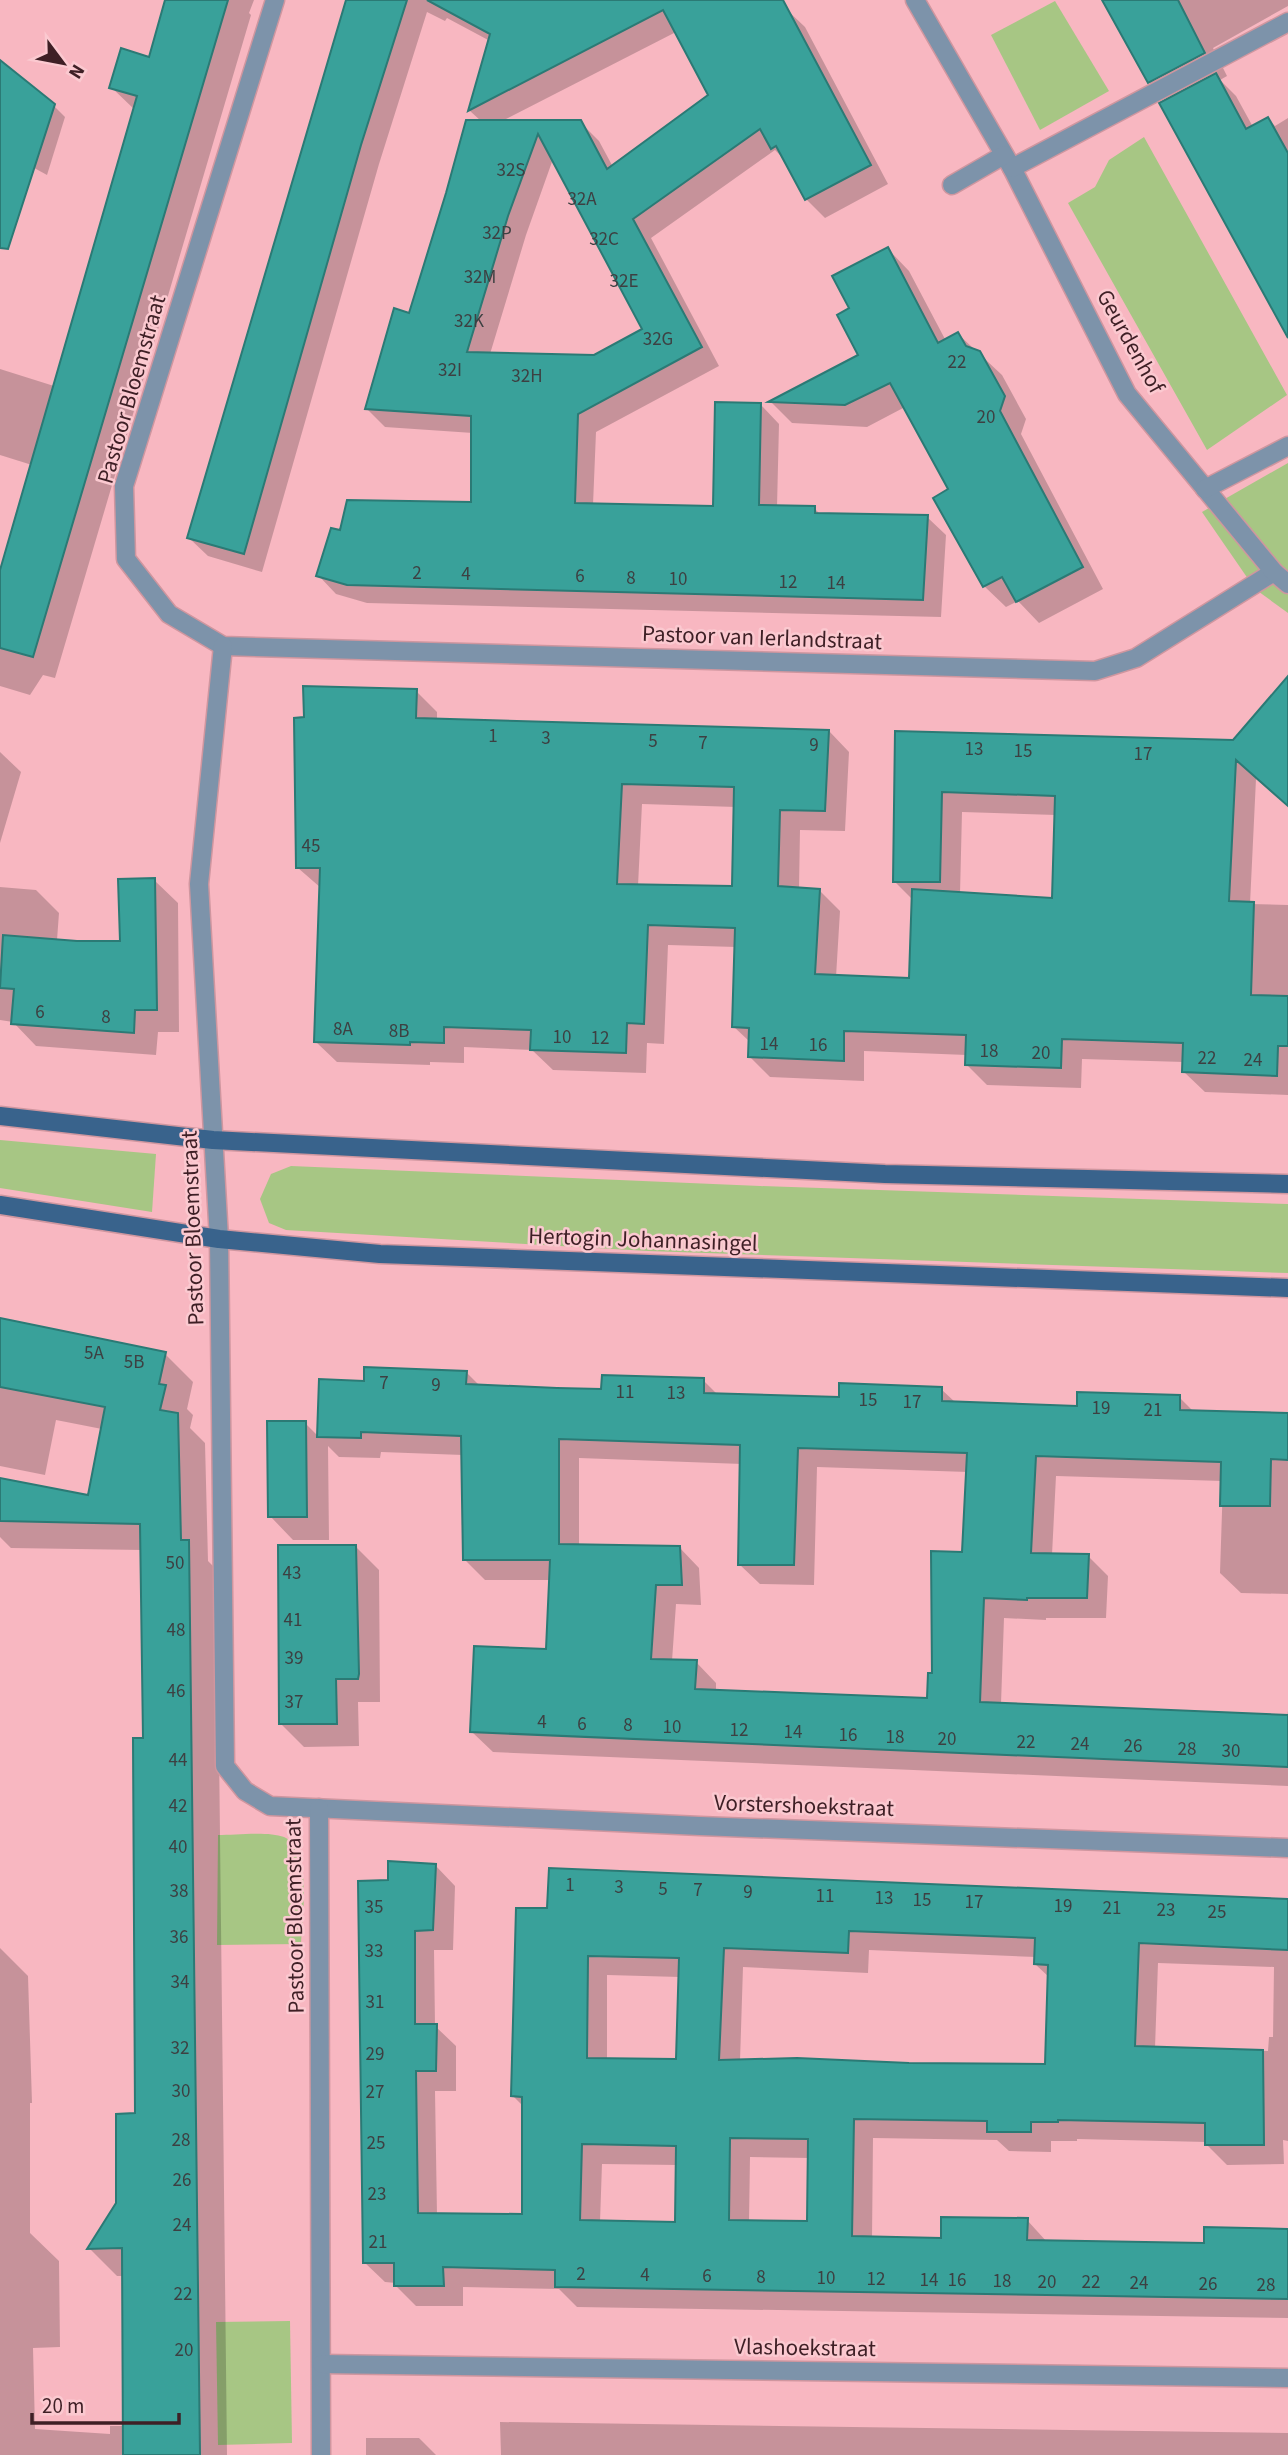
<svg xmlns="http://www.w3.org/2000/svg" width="1288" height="2455" font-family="'Source Sans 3',sans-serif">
<rect width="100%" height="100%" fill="#f8b7c1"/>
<g fill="#a7c684">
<polygon points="1055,1 1109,91 1040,130 991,35"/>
<polygon points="1144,137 1287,395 1207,450 1068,203 1095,187 1109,160"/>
<polygon points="1288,463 1288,613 1255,589 1202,512"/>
<polygon points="0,1140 156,1154 152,1212 0,1188"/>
<polygon points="291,1166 760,1186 1288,1204 1288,1273 648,1251 286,1230 269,1223 260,1199 271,1174"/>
<path d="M218 1835C236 1835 268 1831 284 1837 313 1849 302 1918 301 1944L217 1945Z"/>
<polygon points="290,2321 292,2443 218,2445 216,2322"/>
</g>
<g fill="#0003" fill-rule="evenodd">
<polygon points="166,0 254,0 249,13 251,15 55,678 43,675 30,695 0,686 0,575 32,465 0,455 0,369 54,386 135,110 111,87 150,59"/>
<path d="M348 0H744L786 9 805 27 888 184 825 218 806 199 785 160 775 150 651 238 719 366 596 432 593 505 715 508 761 405 779 424 777 507 814 508 821 515 927 517 946 535 941 617 367 603 336 594 318 575 341 532 473 504V433L385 427 367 409 410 315 481 121 470 111 490 41 447 18 445 21 427 12 379 164 262 572 208 556 189 538ZM676 32 710 96 613 167 599 141 580 122 502 121ZM553 159 645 329 594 357 490 354 526 235Z"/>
<polygon points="1104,0 1288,0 1288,6 1213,48 1227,76 1220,80 1236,96 1253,127 1268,119 1275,126 1288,118 1288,334 1168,100 1149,82"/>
<polygon points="54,106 65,117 47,175 5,152 0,148 0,131"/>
<polygon points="888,249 909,271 946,341 958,334 1002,375 1026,419 1021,434 1103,589 1039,623 1018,601 1006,607 984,586 950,490 905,407 867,427 792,423 771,402 860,356 851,309"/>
<path d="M416 691 437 712V720L829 731 849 752 845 831 800 830 799 889 819 890 840 911 836 977 910 980 913 900 894 881 897 733 1234 742 1288 711V806L1256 779 1250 904 1288 905V1095L1205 1092 1184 1072V1062L1082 1059 1081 1088 987 1085 966 1064 967 1055 864 1051V1081L770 1077 749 1056 750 1042 733 1026 736 947 668 945 664 1044 647 1043 646 1073 553 1070 532 1050 464 1047V1063L430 1062V1065L337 1062 316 1042 321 888 298 868ZM642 804 736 807 733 888 638 886ZM962 812 1056 815 1054 900 960 894Z"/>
<polygon points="0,752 21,772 0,843"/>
<polygon points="154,880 178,903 179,1032 158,1032 156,1055 36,1046 13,1022 0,1020 0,887 36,890 59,913 57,940 121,943"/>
<polygon points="0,1320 165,1354 193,1382 187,1409 193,1415 190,1428 205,1443 208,1561 217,1570 227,2455 0,2455 0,1948 28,1976 32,2103 30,2103 30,2233 59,2261 60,2347 33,2348 35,2429 110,2434 110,2426 124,2426 124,2276 117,2276 89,2248 117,2203 137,2115 144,1740 142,1550 11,1548 0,1537 0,1480 89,1497 102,1429 56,1420 45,1475 0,1466"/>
<path d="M466 1372 480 1386 603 1391 703 1380 718 1395 841 1399 941 1389 956 1403 1078 1408 1179 1397 1194 1412 1288 1415V1594L1241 1593 1220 1573 1223 1481 1056 1476 1052 1555 1088 1556 1108 1576 1106 1618H1046V1620L1004 1618 1001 1704 1287 1716 1288 1711V1786L493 1752 472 1732 547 1651 550 1580H485L464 1559 463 1455 381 1452 380 1458 339 1457 328 1446 329 1540H293L270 1516 305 1423 319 1437 365 1383ZM579 1458 742 1464 739 1564 760 1584 814 1585 817 1467 968 1472 964 1554 929 1700 716 1692V1683L696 1662 672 1661 676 1604 701 1605 699 1568 679 1547 579 1546Z"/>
<polygon points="356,1547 379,1570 380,1702 358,1702 359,1746 304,1747 281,1724"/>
<path d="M435 1865 455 1886 453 1950H434L435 2026 456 2046V2091H435L437 2215 523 2216V2106L513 2096 518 1910 1288 1901V2141L1283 2140 1284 2164 1227 2165 1207 2145V2142L1077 2139V2141H1051V2152L1009 2151 997 2140 873 2138 872 2239 942 2240 1027 2220 1047 2242 1206 2244 1288 2231V2318L577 2307 559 2289 463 2287V2306H416L396 2286V2283L385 2282 364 2262 389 1882ZM869 1950 1036 1957 1035 1964 1050 1978 1046 2066 740 2061 743 1967 868 1973ZM1158 1963 1274 1967 1273 2037H1269L1268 2051 1155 2048ZM607 1975 680 1977 677 2061 607 2060ZM750 2157 810 2158 809 2223 749 2222ZM602 2164 677 2165 676 2224 600 2222Z"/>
<polygon points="500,2422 1288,2433 1288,2455 501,2455"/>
<polygon points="366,2438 419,2438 436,2455 366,2455"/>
</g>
<g fill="#39a19a" stroke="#2b7a75" stroke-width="2" fill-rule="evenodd">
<polygon points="165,0 228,0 33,657 0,648 0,570 137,96 109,88 121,48 149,57"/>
<polygon points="346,0 407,0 361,145 244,554 187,538"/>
<path d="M427 0H783L871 165 805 200 776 146 771 149 760 129 633 219 702 347 578 414 575 503 713 506 715 402 761 403 759 505 815 506V513L928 515 923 600 347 585 316 576 331 528 340 530 347 500 471 502V416L365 409 394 308 409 313 446 193 466 120H581L607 169 708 95 663 10 468 111 490 34ZM538 134 642 329 594 355 467 352 508 216Z"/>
<polygon points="1102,0 1178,0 1205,53 1148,83"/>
<polygon points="0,60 55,104 8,249 0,248"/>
<polygon points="1216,73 1246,129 1268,117 1288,153 1288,338 1159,103"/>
<polygon points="888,247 938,343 958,332 966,346 980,351 1005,396 1000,411 1083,567 1016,602 1002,577 983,587 933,498 948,489 890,383 845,405 768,402 858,355 837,315 849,308 832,276"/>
<path d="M1288 676V806L1236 760 1229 901 1254 902 1251 995 1288 996V1046H1278L1277 1076 1182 1072 1183 1043 1062 1039 1061 1068 965 1065 966 1035 844 1031V1061L748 1057 749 1028 732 1027 735 928 648 925 644 1024 627 1023 626 1053 530 1050 531 1030 444 1027V1043L410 1042V1045L314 1042 320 868H296L294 718 304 717 303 686 417 689 416 718 829 730 825 811 780 810 778 886 820 889 815 974 909 978 912 889 1052 898 1055 796 942 792 940 882H893L895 731 1233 740ZM622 784 734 787 732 886 617 884Z"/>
<polygon points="155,878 157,1010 135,1010 134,1033 11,1024 14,989 0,988 3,935 77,941 120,941 118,879"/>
<polygon points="0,1318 166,1352 159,1384 166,1385 160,1410 178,1413 181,1540 189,1540 200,2455 123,2455 122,2248 87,2249 116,2203 116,2114 135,2113 133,1738 143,1738 140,1524 0,1521 0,1478 88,1495 105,1407 0,1387"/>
<path d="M364 1367 467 1371 466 1384 557 1388 601 1389 602 1375 704 1378V1393L839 1397V1383L942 1387V1401L1077 1406V1392L1180 1395V1410L1288 1413V1460L1271 1459 1270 1506H1220L1221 1462 1036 1456 1031 1553 1089 1554 1087 1598H1027V1600L984 1598 980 1702 1288 1715V1767L470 1732 474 1646 546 1649 550 1560H463L461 1436 361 1432V1438L317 1437 319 1379 364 1381ZM559 1439 740 1445 738 1565H794L798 1448 967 1453 962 1552 931 1551 932 1673H928L927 1698 695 1689 697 1660 651 1659 656 1585H682L680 1546 559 1544Z"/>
<polygon points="267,1421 306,1421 307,1517 268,1517"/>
<polygon points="278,1545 356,1545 359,1674 358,1679 336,1679 337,1724 279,1724"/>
<path d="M388 1861 436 1864 433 1930 415 1931V2024H437L436 2071H416L418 2213 522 2214V2097L511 2096 516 1908H547L549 1868 1288 1899V1950L1139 1943 1135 2046 1263 2050 1264 2145H1205V2123L1058 2120V2122H1031V2132H987V2121L854 2119 852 2236 941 2238V2217L1028 2218 1027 2240 1204 2243V2227L1288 2229V2299L555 2287V2270L443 2267 444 2286H394V2263H363L358 1881 388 1880ZM849 1931 1035 1938 1034 1964 1048 1965 1045 2064 909 2063 797 2058 719 2060 724 1948 848 1953ZM588 1956 679 1958 676 2059 587 2058ZM730 2138 808 2139 807 2221 729 2220ZM582 2144 676 2146 675 2222 580 2220Z"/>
</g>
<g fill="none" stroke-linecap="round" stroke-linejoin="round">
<defs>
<g id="minor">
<polyline points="275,0 124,486 126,559 169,614 223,646 1095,671 1136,658 1274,572"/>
<polyline points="915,0 1012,168 1127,394 1274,572 1288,584"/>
<polyline points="1012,168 1288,22"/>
<polyline points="952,185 1004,155"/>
<polyline points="1205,489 1288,446"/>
<polyline points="223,646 199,884 219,1239 225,1766 245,1791 270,1806 700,1826 1288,1848"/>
<polyline points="319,1808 321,2455"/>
<polyline points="322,2364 1288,2378"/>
</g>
<g id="major">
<polyline points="0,1116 213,1140 885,1174 1288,1184"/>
<polyline points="0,1205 219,1239 380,1254 1288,1288"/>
</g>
</defs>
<use href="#minor" stroke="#cf969f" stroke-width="21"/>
<use href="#major" stroke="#cf969f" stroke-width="21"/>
<use href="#minor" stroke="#7d93aa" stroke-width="18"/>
<use href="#major" stroke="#39638c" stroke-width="18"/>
</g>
<g text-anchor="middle" stroke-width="5" stroke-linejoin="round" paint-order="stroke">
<g font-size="19" fill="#3d4042">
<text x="511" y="176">32S</text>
<text x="582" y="205">32A</text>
<text x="497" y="239">32P</text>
<text x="604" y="245">32C</text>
<text x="480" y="283">32M</text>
<text x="624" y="287">32E</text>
<text x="469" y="327">32K</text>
<text x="658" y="345">32G</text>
<text x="957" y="368">22</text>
<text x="450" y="376">32I</text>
<text x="527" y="382">32H</text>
<text x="986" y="423">20</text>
<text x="417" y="579">2</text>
<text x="466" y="580">4</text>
<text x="580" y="582">6</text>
<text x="631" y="584">8</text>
<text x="678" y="585">10</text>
<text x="788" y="588">12</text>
<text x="836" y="589">14</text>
<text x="493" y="742">1</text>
<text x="546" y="744">3</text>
<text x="653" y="747">5</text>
<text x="703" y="749">7</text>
<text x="814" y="751">9</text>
<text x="974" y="755">13</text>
<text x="1023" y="757">15</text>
<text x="1143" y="760">17</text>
<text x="311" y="852">45</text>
<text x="40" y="1018">6</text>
<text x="106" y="1023">8</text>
<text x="343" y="1035">8A</text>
<text x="399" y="1037">8B</text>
<text x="562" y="1043">10</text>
<text x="600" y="1044">12</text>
<text x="769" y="1050">14</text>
<text x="818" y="1051">16</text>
<text x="989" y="1057">18</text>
<text x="1041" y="1059">20</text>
<text x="1207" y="1064">22</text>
<text x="1253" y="1066">24</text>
<text x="94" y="1359">5A</text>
<text x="134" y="1368">5B</text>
<text x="384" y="1389">7</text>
<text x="436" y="1391">9</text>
<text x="625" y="1398">11</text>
<text x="676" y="1399">13</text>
<text x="868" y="1406">15</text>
<text x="912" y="1408">17</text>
<text x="1101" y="1414">19</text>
<text x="1153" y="1416">21</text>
<text x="175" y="1569">50</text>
<text x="292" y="1579">43</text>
<text x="293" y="1626">41</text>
<text x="176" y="1636">48</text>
<text x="294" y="1664">39</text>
<text x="176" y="1697">46</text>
<text x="294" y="1708">37</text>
<text x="542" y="1728">4</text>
<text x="582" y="1730">6</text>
<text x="628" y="1731">8</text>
<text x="672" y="1733">10</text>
<text x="739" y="1736">12</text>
<text x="793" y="1738">14</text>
<text x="848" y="1741">16</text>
<text x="895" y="1743">18</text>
<text x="947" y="1745">20</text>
<text x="1026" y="1748">22</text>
<text x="1080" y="1750">24</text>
<text x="1133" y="1752">26</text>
<text x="1187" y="1755">28</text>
<text x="1231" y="1757">30</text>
<text x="178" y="1766">44</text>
<text x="178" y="1812">42</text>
<text x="178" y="1853">40</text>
<text x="570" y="1891">1</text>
<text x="619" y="1893">3</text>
<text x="663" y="1895">5</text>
<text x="698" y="1896">7</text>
<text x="179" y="1897">38</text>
<text x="748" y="1898">9</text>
<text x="825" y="1902">11</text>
<text x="884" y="1904">13</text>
<text x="922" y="1906">15</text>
<text x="974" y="1908">17</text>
<text x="1063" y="1912">19</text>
<text x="374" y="1913">35</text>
<text x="1112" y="1914">21</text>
<text x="1166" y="1916">23</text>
<text x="1217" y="1918">25</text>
<text x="179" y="1943">36</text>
<text x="374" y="1957">33</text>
<text x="180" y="1988">34</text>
<text x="375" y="2008">31</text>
<text x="180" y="2054">32</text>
<text x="375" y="2060">29</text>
<text x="181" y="2097">30</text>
<text x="375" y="2098">27</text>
<text x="181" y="2146">28</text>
<text x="376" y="2149">25</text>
<text x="182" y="2186">26</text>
<text x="377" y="2200">23</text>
<text x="182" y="2231">24</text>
<text x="378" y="2248">21</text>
<text x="581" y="2280">2</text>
<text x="645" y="2281">4</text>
<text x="707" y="2282">6</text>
<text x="761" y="2283">8</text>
<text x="826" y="2284">10</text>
<text x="876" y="2285">12</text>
<text x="929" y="2286">14</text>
<text x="957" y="2286">16</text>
<text x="1002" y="2287">18</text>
<text x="1047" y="2288">20</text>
<text x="1091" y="2288">22</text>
<text x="1139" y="2289">24</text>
<text x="1208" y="2290">26</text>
<text x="1266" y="2291">28</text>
<text x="183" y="2300">22</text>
<text x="184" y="2356">20</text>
</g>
<g font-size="23" fill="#3e1f25" stroke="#fbc9d0">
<text transform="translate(1131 341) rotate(61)" y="8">Geurdenhof</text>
<text transform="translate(131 389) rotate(-74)" y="8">Pastoor Bloemstraat</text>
<text transform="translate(762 637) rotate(2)" y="8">Pastoor van Ierlandstraat</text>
<text transform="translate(192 1228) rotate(-92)" y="8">Pastoor Bloemstraat</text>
<text transform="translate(643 1239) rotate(2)" y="8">Hertogin Johannasingel</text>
<text transform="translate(804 1805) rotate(2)" y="8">Vorstershoekstraat</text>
<text transform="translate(294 1916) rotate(-91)" y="8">Pastoor Bloemstraat</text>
<text transform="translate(805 2347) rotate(1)" y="8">Vlashoekstraat</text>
</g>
</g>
<g transform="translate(63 63) rotate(122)" stroke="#fbc9d0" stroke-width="5" paint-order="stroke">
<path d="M0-5L12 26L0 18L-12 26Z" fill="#3e1f25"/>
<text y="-10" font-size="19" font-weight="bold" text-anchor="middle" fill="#3e1f25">N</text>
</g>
<path d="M32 2413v10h147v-10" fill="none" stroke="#3e1f25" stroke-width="3.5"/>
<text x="42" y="2413" font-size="21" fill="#3e1f25" stroke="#fbc9d0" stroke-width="5" paint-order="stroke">20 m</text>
</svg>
